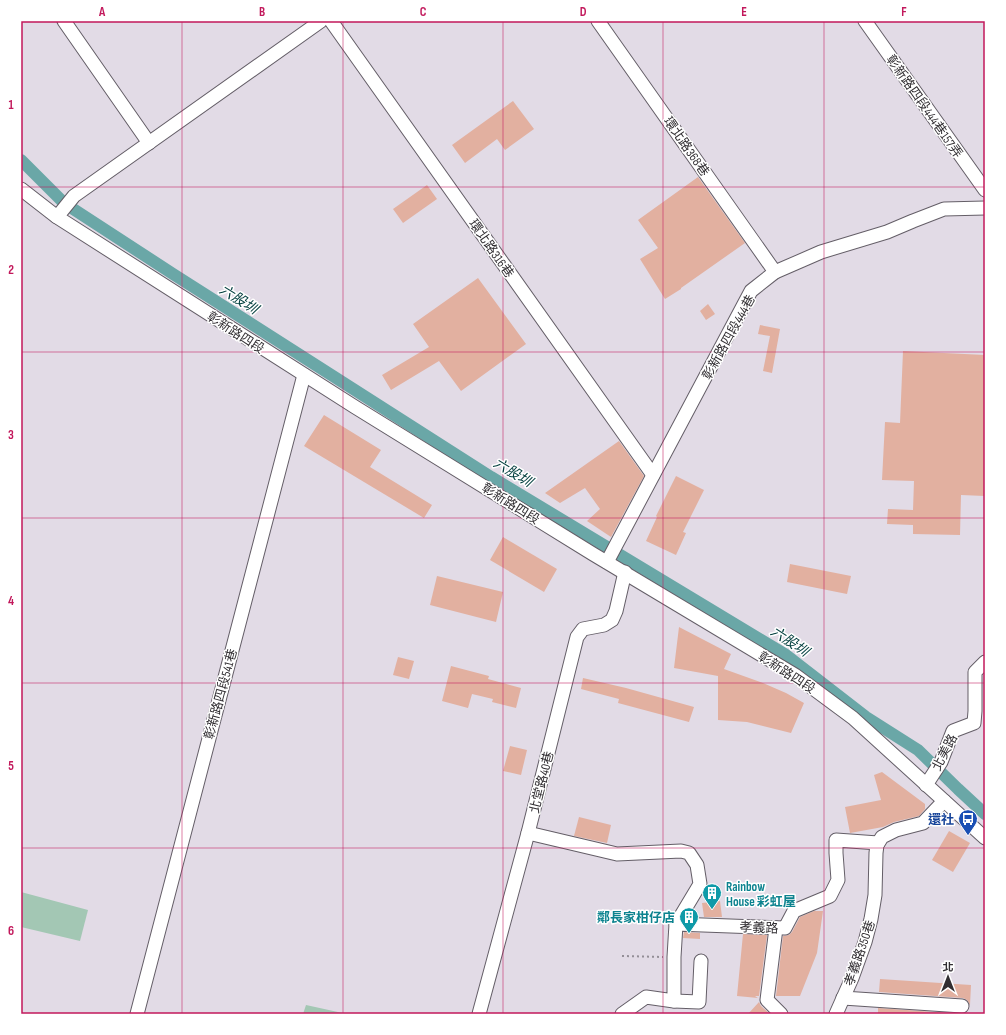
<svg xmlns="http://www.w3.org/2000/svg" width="1006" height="1035" font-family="'Sofia Sans Condensed','Noto Sans TC',sans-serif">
<rect width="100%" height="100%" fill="#e2dbe6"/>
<g fill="#a3c7b4">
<polygon points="21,892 88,910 80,941 21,927"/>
<polygon points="306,1005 347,1014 303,1014"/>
</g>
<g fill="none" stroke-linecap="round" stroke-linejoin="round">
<polyline stroke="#6aa7a7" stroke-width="12" points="21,160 64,203 173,274 491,477 786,655 866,717 918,750 958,789 985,814"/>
</g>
<g fill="#e2b0a0">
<polygon points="513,101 534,129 505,150 497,139 465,163 452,145"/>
<polygon points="698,177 745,243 681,288 681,289 665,299 640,259 658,248 638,220"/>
<polygon points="427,185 437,199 403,223 393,209"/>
<polygon points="478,278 526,344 461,391 439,361 391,390 382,375 429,347 413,324"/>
<polygon points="708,304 715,314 706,320 700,311"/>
<polygon points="760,325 780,329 772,373 763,371 770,336 758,334"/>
<polygon points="903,351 985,355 985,496 961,495 960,535 913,534 913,525 887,524 888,509 913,510 914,481 882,480 885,422 900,423"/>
<polygon points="324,415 381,450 370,467 432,505 424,518 304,446"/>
<polygon points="619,441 644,476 611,537 587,521 600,509 585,488 560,503 545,493"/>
<polygon points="676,476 704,490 683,532 686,533 676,555 646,541 657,517 656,516"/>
<polygon points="503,537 557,569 544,592 490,560"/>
<polygon points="790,564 851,576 847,594 787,582"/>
<polygon points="437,576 503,592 496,622 430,605"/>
<polygon points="679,627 731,654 724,669 763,683 786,693 804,703 791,733 747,722 718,720 718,676 674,668"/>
<polygon points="398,657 414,661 409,679 393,675"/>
<polygon points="451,666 489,676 488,679 521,688 516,708 492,702 493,699 472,694 468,708 442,701"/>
<polygon points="583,678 626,688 694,707 689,722 618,703 619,699 581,689"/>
<polygon points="510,746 527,750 521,775 503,771"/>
<polygon points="882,772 925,804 925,809 919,816 894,822 883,827 850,833 845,807 881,800 874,775"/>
<polygon points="579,817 611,825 607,843 574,836"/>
<polygon points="949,831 970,843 953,872 932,860"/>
<polygon points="720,901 722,917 704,917 702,903"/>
<polygon points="814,911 823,911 817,953 800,996 776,996 783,936 789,935 792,932 800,917"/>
<polygon points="684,932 700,933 700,939 683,938"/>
<polygon points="743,934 767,935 759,996 755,996 758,998 737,996"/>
<polygon points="880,979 971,985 970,1005 967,1000 963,998 879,992"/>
<polygon points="759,1002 761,1006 770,1014 748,1014"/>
<polygon points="878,1008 963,1014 878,1014"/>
</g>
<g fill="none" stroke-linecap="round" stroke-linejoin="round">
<defs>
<g id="minor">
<polyline points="64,21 149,143"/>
<polyline points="331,21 653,475"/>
<polyline points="598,21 775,272"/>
<polyline points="865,21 985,190"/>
<polyline points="21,189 57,217 355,407 593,554 795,675 853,718 985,838"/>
<polyline points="57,217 74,196 321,21"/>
<polyline points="607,562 751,291 775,272 821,252 887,232 913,221 944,209 985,208"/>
<polyline points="926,785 941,762 953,731 974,723 975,711 975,672 985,662"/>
<polyline points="528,833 617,854 681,851 689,853 697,865 700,884 676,924"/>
<polyline points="776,928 767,1000 781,1014"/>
<polyline points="843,998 962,1006"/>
<polyline points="674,1001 699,1002 701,961"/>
<polyline points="137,1014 304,375"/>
<polyline points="479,1014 528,833 577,637 583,629 604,625 612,620 616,611 625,572"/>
<polyline points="622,1014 646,997 674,1001 674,957 676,924 785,928 794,911 830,896 838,880 836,853 836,840 878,843"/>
<polyline points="836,1014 852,978 865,942 871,919 875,895 876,853 877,845 882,837 896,830 923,823 944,801"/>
</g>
</defs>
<use href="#minor" stroke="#645e67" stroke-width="15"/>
<polyline stroke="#938e96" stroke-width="2" stroke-dasharray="2 3" stroke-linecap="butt" points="622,956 663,957"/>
<use href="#minor" stroke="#fff" stroke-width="13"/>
</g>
<path fill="none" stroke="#c2185b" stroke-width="1" stroke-opacity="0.55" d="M182 21V1014M343 21V1014M503 21V1014M663 21V1014M824 21V1014M21 187H985M21 352H985M21 518H985M21 683H985M21 848H985"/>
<defs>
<symbol id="bus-pin" viewBox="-11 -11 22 30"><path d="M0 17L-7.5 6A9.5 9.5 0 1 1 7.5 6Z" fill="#1a4fb4" stroke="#fff"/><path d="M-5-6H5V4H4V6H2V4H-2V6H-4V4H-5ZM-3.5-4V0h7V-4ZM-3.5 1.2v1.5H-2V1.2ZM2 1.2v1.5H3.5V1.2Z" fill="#fff"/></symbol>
<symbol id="building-pin" viewBox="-11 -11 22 30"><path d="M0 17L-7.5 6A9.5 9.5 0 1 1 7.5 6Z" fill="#0f9aa8" stroke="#fff"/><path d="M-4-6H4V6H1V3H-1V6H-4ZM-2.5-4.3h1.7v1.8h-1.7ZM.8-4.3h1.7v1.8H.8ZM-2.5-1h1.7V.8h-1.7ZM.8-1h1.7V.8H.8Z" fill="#fff"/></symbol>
</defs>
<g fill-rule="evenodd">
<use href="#bus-pin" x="957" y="808" width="22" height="30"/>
<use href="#building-pin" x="701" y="882" width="22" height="30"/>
<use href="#building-pin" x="678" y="906" width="22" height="30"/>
</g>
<g text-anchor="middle" stroke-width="3" stroke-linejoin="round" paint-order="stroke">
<g font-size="13" fill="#312e32" stroke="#fff">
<text transform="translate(925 106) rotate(55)" y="5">彰新路四段444巷157弄</text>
<text transform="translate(687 146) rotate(55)" y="5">環北路368巷</text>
<text transform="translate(492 248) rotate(55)" y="5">環北路316巷</text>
<text transform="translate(236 332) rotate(33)" y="5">彰新路四段</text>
<text transform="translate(728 337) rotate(-61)" y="5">彰新路四段444巷</text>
<text transform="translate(511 503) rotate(32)" y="5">彰新路四段</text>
<text transform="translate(787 672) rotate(33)" y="5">彰新路四段</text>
<text transform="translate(220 694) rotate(-75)" y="5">彰新路四段541巷</text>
<text transform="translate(944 752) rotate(-63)" y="5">北美路</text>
<text transform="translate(541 782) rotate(-76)" y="5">北堂路40巷</text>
<text transform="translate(759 927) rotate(2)" y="5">孝義路</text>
<text transform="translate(859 953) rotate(-71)" y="5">孝義路350巷</text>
</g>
<g font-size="13" font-weight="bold" fill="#164399" stroke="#fff" text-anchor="end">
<text x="954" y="824">還社</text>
</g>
<g font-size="13" font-weight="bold" fill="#0d838f" stroke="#fff" text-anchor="start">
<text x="726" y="891">Rainbow<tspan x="726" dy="15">House 彩虹屋</tspan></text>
<text x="675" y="922" text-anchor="end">鄰長家柑仔店</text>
</g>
<g font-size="14" font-style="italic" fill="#003d3d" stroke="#fff">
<text transform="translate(239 299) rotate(32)" y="5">六股圳</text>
<text transform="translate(513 472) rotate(31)" y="5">六股圳</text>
<text transform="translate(790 641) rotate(34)" y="5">六股圳</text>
</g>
</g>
<rect width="1006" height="1035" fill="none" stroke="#ffffff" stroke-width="44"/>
<g transform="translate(948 977)" stroke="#ffffff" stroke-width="3" paint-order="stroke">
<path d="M0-3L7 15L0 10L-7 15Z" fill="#312e32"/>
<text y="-6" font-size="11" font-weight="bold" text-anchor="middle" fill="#312e32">北</text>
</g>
<rect x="22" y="22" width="962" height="991" fill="none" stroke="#c2185b" stroke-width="1.5"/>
<g font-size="13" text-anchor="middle" font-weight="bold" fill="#c2185b">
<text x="102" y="16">A</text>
<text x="262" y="16">B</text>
<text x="423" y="16">C</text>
<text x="583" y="16">D</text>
<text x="744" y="16">E</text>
<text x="904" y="16">F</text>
<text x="11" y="109">1</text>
<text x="11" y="274">2</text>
<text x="11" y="439">3</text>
<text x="11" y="605">4</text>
<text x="11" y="770">5</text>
<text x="11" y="935">6</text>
</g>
</svg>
